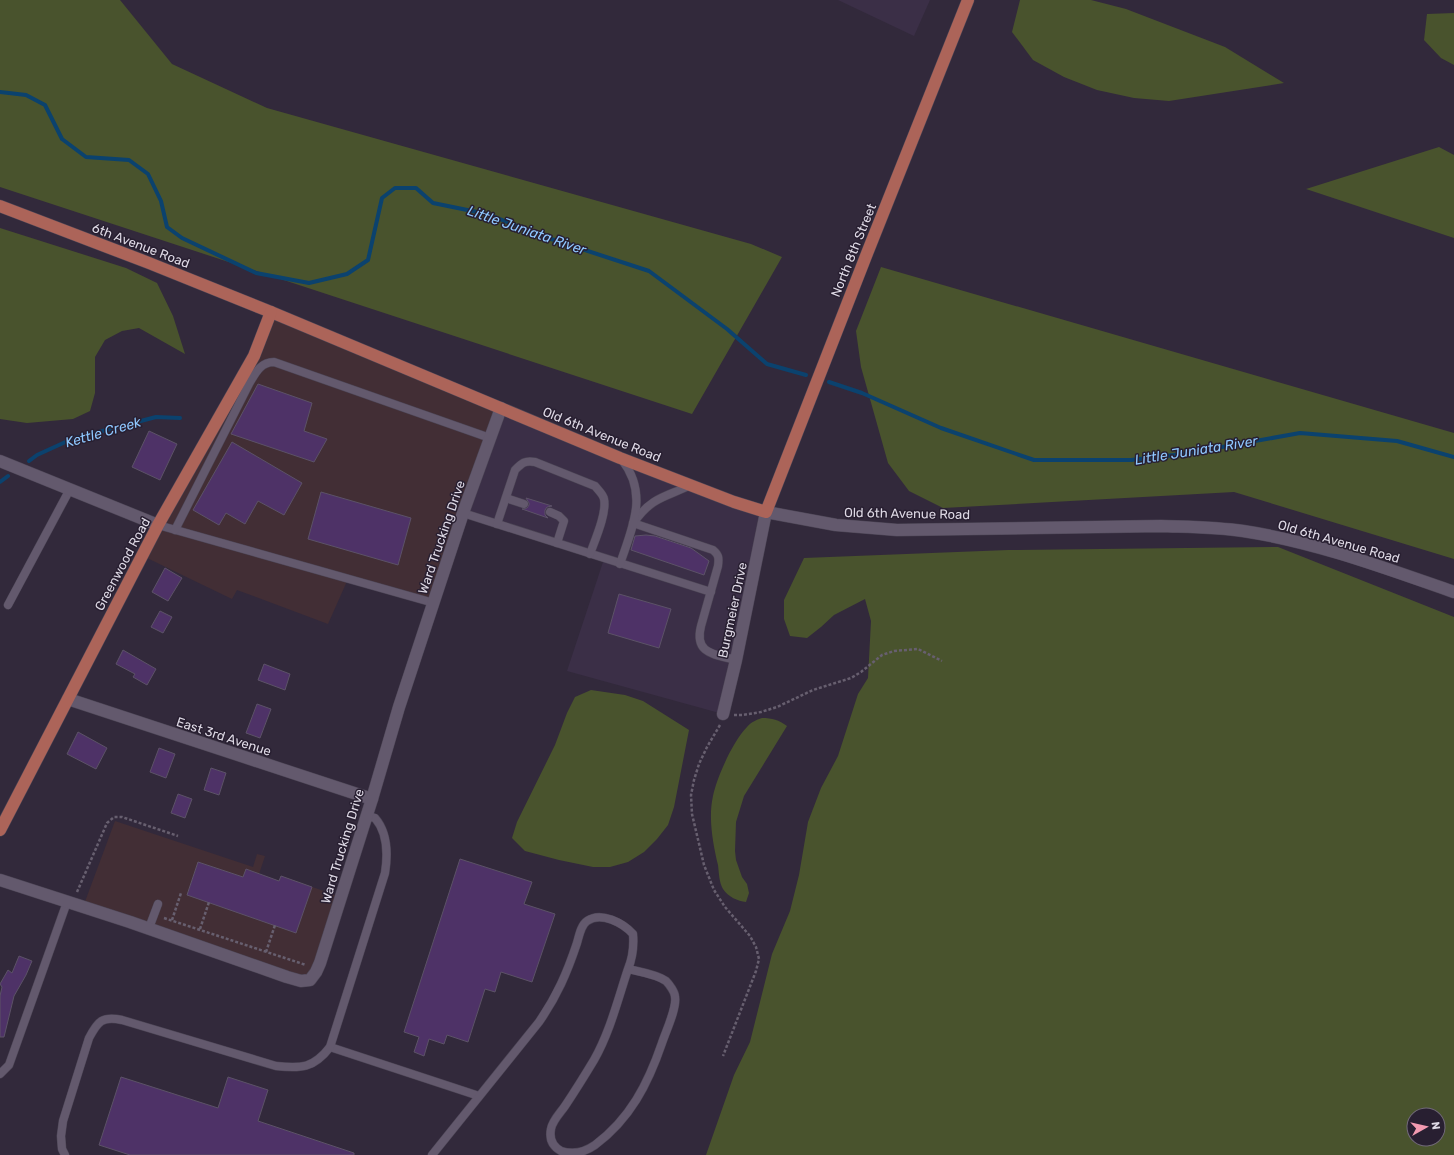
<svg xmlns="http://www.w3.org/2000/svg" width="1454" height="1155" font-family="Rubik,sans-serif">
<rect width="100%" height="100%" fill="#32293b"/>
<g fill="#3b2f47">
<polygon points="838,0 930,0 914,36"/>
<polygon points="502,408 769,517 723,714 567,671 604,559 463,514"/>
</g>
<g fill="#422e35">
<polygon points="275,316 501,408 433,603 348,579 328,624 237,590 232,599 147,558"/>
<polygon points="115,821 253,867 257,854 265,856 259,874 279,881 281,876 341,897 310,980 83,907"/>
</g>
<g fill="#49532d" fill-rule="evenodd">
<polygon points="0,0 120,0 172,64 267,108 751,244 782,257 692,414 0,187"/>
<polygon points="1020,0 1091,0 1126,9 1225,47 1284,83 1169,101 1134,98 1097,90 1064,77 1033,60 1012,32"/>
<polygon points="1454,13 1454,65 1441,58 1424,40 1427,14"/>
<polygon points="1439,147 1454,155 1454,238 1306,189"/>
<polygon points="0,228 126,268 157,283 173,316 185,354 139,328 122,331 105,340 95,357 95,393 90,411 73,419 27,423 0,419"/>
<polygon points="881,267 1454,433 1454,559 1234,492 943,508 909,491 888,463 861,367 856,331"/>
<path d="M1278 547 1454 617V1155H706L734 1075 750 1042 772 954 790 911 799 875 808 822 821 788 838 756 858 694 868 678 871 621 865 599 834 615 821 627 807 638 790 636 784 619V600L804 558 1008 550ZM1414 1115H1438V1139H1414Z"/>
<polygon points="591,690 625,695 643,701 689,730 674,807 668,825 657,839 644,852 628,862 610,867 593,867 559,860 525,851 512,838 517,822 555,745 567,713 575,697"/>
<path d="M762 718C772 718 779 720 787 726L744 796 736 822 735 851 736 860 742 877 747 884 749 893 746 902C738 901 728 897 723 889 719 882 719 873 718 865 713 844 708 818 713 796 717 777 733 741 747 727 751 722 756 720 762 718Z"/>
</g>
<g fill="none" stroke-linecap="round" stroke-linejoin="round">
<g stroke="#0b426e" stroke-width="4">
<polyline points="0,92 26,95 45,105 62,139 86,157 129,160 148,174 161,201 167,227 182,238 256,273 309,283 347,274 368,260 382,198 395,188 416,188 433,203 487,214 545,237 649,271 727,329 767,364 806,375"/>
<polyline points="829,382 862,393 941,428 1034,460 1131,460 1183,454 1300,433 1397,441 1454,457"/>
<polyline points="29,461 37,455 72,439 156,417 180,418"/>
<polyline points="0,482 8,476"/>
</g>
</g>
<g fill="#4e3267" stroke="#5c5267">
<polygon points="258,384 312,403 304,431 327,439 314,462 231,434"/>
<polygon points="149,431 177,444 160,480 132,467"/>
<polygon points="232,442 302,483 284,515 258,501 245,524 226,513 219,525 193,510"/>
<polygon points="321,492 411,518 398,565 308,539"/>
<polygon points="526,498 552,506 547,507 545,510 545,515 548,518 522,509 527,508 529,505 529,503"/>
<polygon points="646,535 655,536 691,548 698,553 709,561 704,575 631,550 635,536"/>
<polygon points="165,568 182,578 168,601 152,592"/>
<polygon points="619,594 671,609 659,648 608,633"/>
<polygon points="160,611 172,617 163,633 151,627"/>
<polygon points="123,650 156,669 147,685 133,677 135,674 116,664"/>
<polygon points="264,664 290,674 285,690 258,680"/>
<polygon points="257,704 271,709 260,738 246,733"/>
<polygon points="78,732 107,748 96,769 67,754"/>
<polygon points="159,748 175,754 166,778 150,772"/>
<polygon points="211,768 226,773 219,795 204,790"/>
<polygon points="178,794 192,799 185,818 171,813"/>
<polygon points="460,859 532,882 524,904 555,914 532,982 501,972 495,992 485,989 468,1042 447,1035 444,1044 429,1039 424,1056 414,1052 419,1037 404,1032"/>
<polygon points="198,862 243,877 246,869 279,881 281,876 312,887 296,933 187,895"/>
<polygon points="19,956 32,961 26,975 14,996 4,1037 0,1037 0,996 2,987 0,984 8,970 12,973"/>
<polygon points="121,1077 218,1108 228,1077 268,1090 258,1121 354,1153 354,1155 130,1155 99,1145"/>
</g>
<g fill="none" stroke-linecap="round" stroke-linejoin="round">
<defs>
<g id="service">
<polyline points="506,498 524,504"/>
<polyline points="550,512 559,516 564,521 557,543"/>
<polyline points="463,513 711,592"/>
<path d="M635 521C652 497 666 497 691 485"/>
<path d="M633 523 713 550C719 555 719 558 718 566L701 626C694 654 714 654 736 660"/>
<path d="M497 524 515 470C522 463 525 460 535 462L595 486C598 490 603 494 604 499 607 513 595 540 590 554"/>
<polyline points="158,525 434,603"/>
<path d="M175 530 249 384C255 374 260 362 274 362L490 438"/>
<path d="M620 564C632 528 649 494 622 460"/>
<polyline points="8,605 70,489"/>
<polyline points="149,928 158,904"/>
<polyline points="330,1047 479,1096"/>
<polyline points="0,1074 9,1065 67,902"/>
<path d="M65 1155 62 1149 61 1136 63 1121 89 1038C98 1021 102 1016 122 1020L276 1066C301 1069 314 1068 330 1047L385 873C388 854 388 833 375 818L367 816"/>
<path d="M432 1155 539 1022C557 996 567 973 577 943 579 936 581 925 587 921 601 911 623 923 633 934 634 946 633 957 628 969 618 999 610 1032 594 1060 585 1075 575 1091 565 1106 561 1112 552 1121 551 1129 549 1139 552 1146 561 1151 573 1155 585 1152 595 1145 630 1119 648 1084 662 1043 666 1031 677 1008 675 997 675 992 669 984 666 981 656 974 640 972 628 969"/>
</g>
<g id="minor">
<polyline points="0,461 158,525"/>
<polyline points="68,699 372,799"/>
<polyline points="723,714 736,660 766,512"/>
<polyline points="0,880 130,922 287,977 301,981 310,980 316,972 320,963 372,799 399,707 463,513 501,408"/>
</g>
<path id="secondary" d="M766 512 836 525 897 530 1161 526C1188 527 1216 527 1243 531 1316 542 1385 568 1454 592"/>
<g id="primary">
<polyline points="0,206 149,263 271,312 620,458 734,502 766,512 866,256 968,0"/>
<polyline points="0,830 158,525 254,356 271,312"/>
</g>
</defs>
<use href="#service" stroke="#4c4555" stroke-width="9"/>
<use href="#minor" stroke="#4c4555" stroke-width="13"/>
<use href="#secondary" stroke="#4c4555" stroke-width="13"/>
<use href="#primary" stroke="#4c4555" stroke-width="13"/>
<g stroke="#675f6f" stroke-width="2.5" stroke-dasharray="3 2" stroke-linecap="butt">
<polyline points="734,715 743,715 761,712 777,707 813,690 851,678 861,672 882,655 894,651 918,649 942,661"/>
<polyline points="720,725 707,747 699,764 694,780 691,795 692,814 704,865 714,890 725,907 750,936 756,947 759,959 756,971 723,1056"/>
<polyline points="77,892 107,823 114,817 122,817 178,836"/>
<polyline points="164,918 306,965"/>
<polyline points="172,920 181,893"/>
<polyline points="200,929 209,902"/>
<polyline points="266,952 275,925"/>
</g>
<use href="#service" stroke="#63596d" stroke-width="8"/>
<use href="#minor" stroke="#63596d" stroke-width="12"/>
<use href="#secondary" stroke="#63596d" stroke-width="12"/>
<use href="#primary" stroke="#ac6459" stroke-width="12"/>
</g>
<g text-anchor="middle" stroke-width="3" stroke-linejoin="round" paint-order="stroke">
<g font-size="13" fill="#ded9e5" stroke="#281f31">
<text transform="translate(141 245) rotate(21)" y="5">6th Avenue Road</text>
<text transform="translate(853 250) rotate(-68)" y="5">North 8th Street</text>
<text transform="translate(602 434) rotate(22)" y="5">Old 6th Avenue Road</text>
<text transform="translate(907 513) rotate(1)" y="5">Old 6th Avenue Road</text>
<text transform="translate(441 537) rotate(-71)" y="5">Ward Trucking Drive</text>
<text transform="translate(1339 541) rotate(16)" y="5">Old 6th Avenue Road</text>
<text transform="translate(122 564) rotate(-62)" y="5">Greenwood Road</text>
<text transform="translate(732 610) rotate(-78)" y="5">Burgmeier Drive</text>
<text transform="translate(224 736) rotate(18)" y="5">East 3rd Avenue</text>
<text transform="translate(342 846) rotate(-73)" y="5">Ward Trucking Drive</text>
</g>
<g font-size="14" font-style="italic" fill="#8ec7fe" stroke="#281f31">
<text transform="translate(527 230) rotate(19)" y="5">Little Juniata River</text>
<text transform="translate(103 432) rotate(-16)" y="5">Kettle Creek</text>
<text transform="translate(1196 450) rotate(-9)" y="5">Little Juniata River</text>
</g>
</g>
<g transform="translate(1426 1127) rotate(82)"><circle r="19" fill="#281f31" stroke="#716979"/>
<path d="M0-3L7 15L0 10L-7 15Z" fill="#f29ab0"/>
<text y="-6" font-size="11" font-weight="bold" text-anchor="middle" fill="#ded9e5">N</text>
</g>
</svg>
